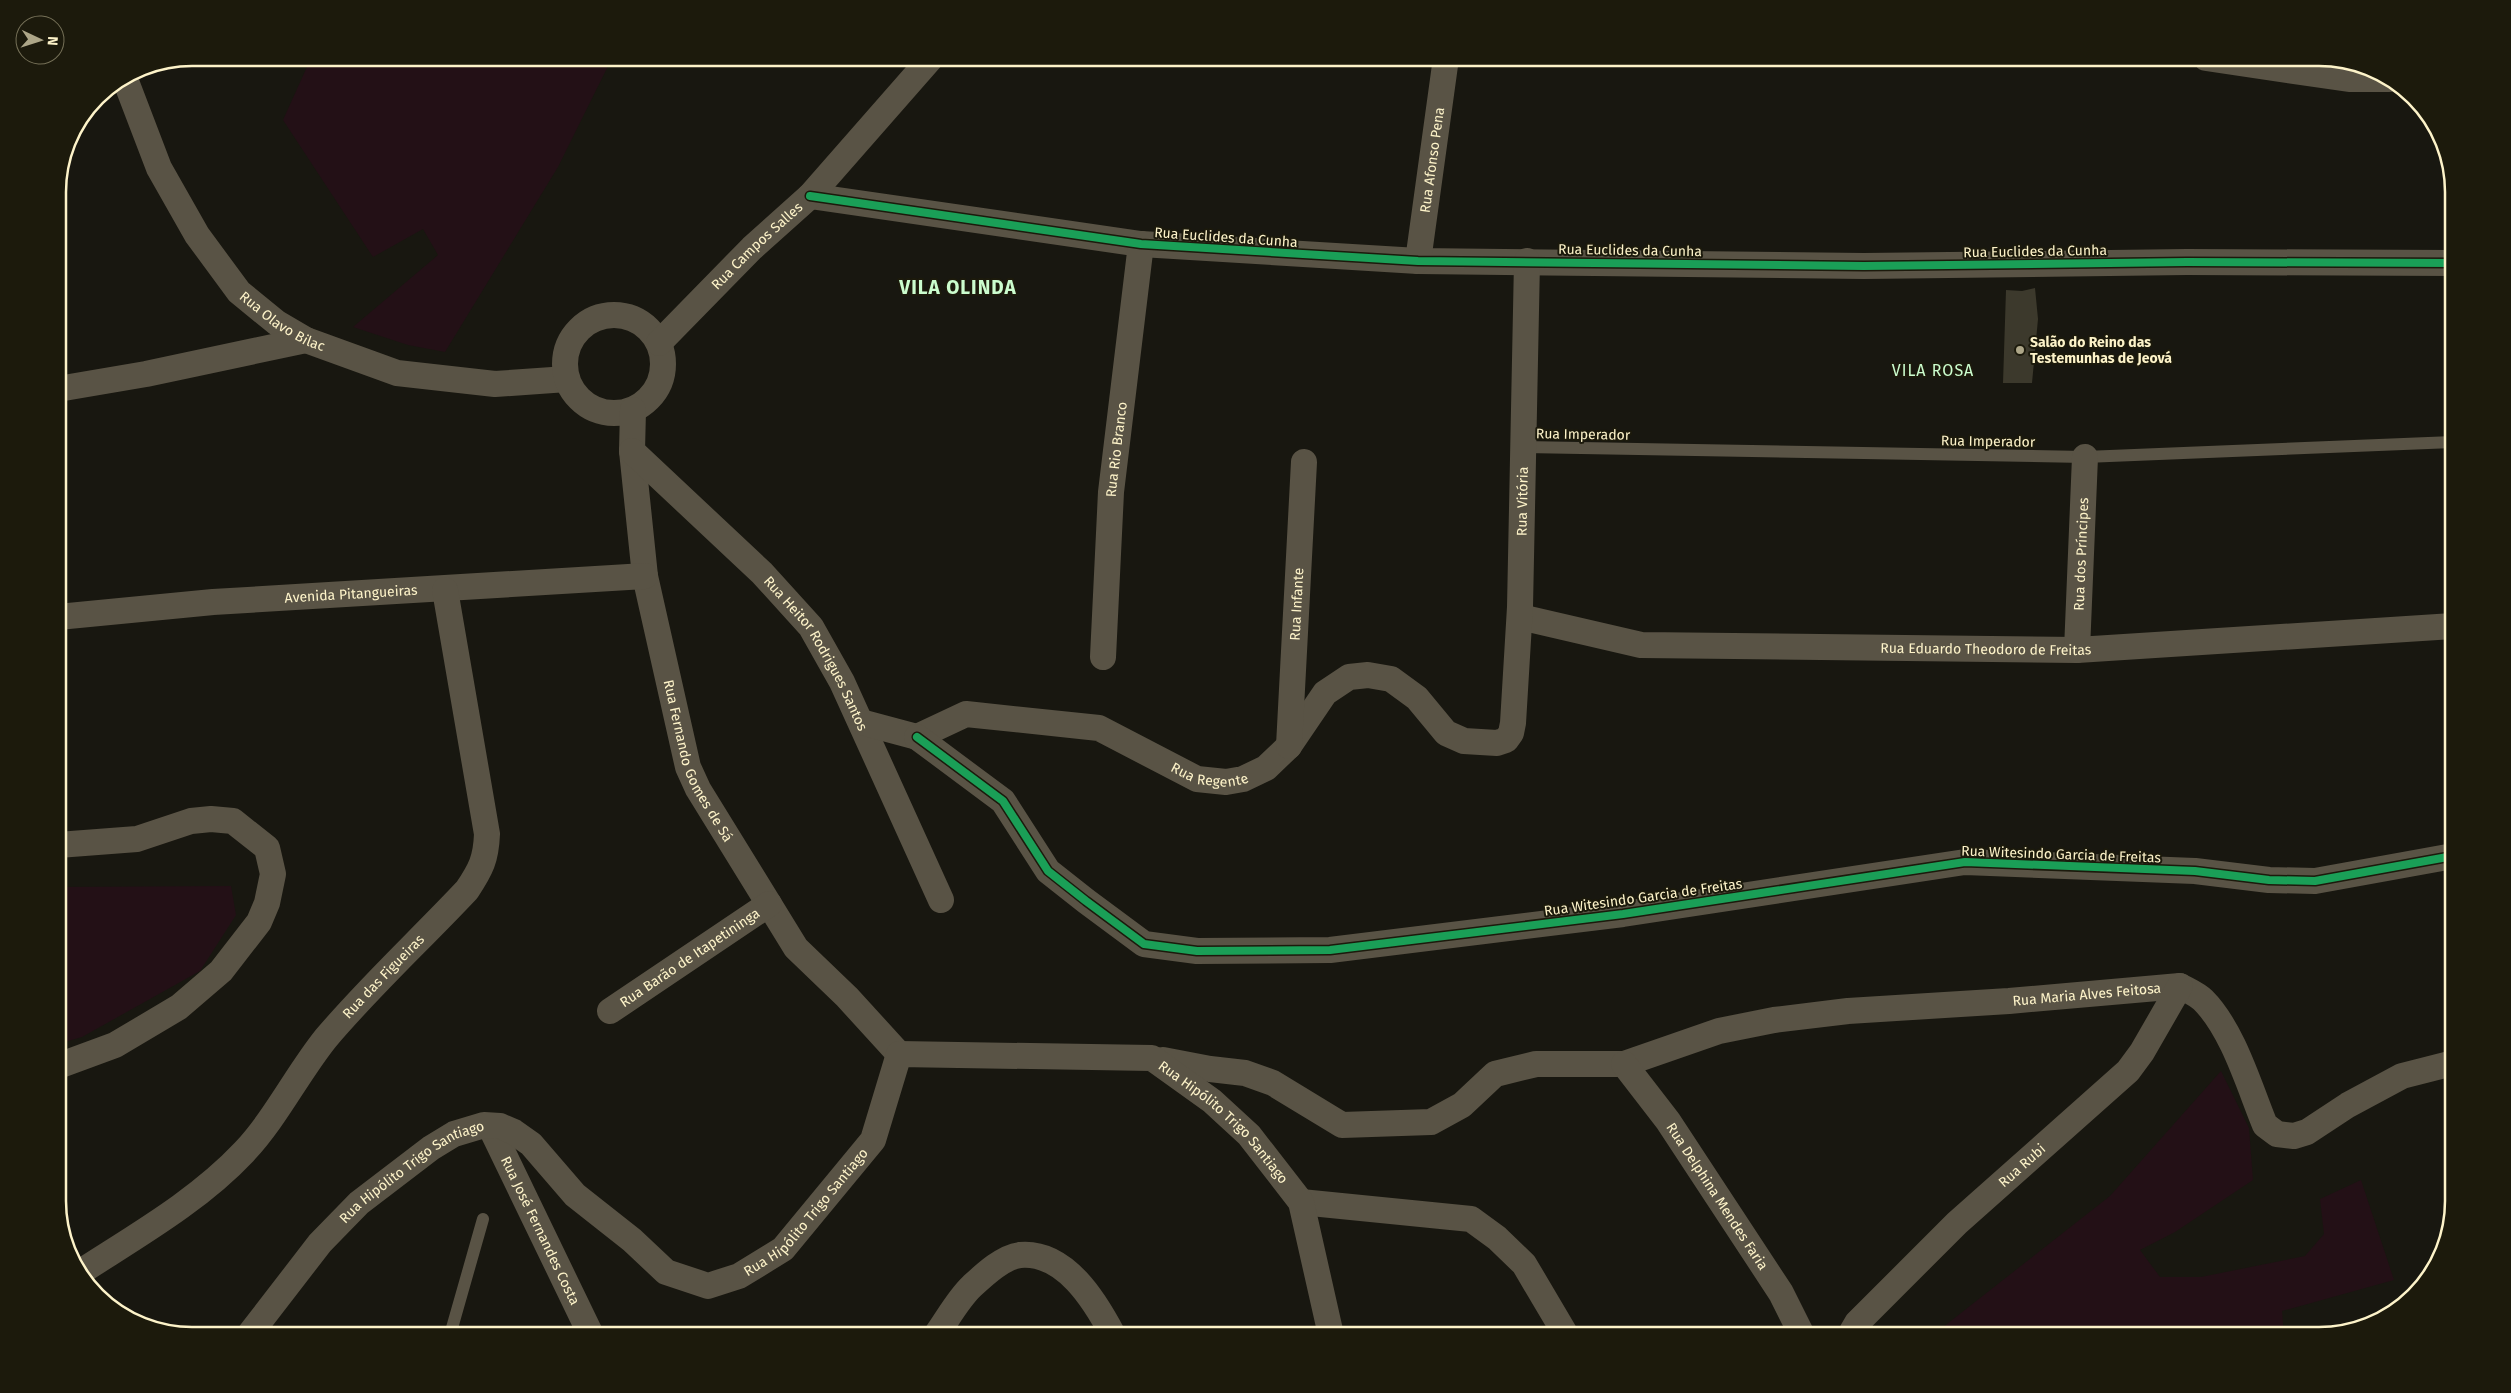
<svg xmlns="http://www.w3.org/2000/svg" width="2511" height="1393" font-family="'Fira Sans',sans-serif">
<rect width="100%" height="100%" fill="#181710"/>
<g fill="#231016">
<polygon points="311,58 612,58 558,167 445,352 408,345 353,327 438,255 423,229 373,257 283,120"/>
<polygon points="231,886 236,915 200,971 82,1037 58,1044 58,887"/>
<polygon points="2221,1071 2249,1128 2253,1180 2175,1232 2140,1250 2160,1277 2201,1277 2305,1256 2324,1234 2320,1199 2361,1180 2394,1280 2282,1311 2284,1335 1933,1335 2110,1196"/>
</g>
<polygon fill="#3c392c" points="2035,288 2038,319 2032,383 2003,383 2006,290 2022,291"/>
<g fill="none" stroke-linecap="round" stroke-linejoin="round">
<g stroke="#595345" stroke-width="12">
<polyline points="1522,447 2085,457 2453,442"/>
<polyline points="450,1335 483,1219"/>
</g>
<g stroke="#595345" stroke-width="26">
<polyline points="2206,58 2349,79 2389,79"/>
<path id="s1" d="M125 79 159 168 197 235 239 292 277 323 306 340 397 373 495 384 567 379"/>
<polyline points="810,196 1141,244 1418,261 1864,266 2187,262 2453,263"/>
<path id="s2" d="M1418 261 1446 58"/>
<circle cx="614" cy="364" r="49"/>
<path id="s3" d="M659 343 752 248 810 196 931 58"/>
<polyline points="58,389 146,374 306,340"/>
<path id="s4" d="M633 410 632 451 645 576 688 767 698 789 796 948 847 997 899 1054"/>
<path id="s5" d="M632 451 762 573 811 627 842 682 941 900"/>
<path id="s6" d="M58 617 213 602 645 576"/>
<path id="s7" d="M1520 617 1641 645 2077 650 2453 626"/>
<path id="s8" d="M2077 650 2085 457"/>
<path id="s9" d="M1103 657 1111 492 1141 244"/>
<path id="s10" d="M861 722 917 737 966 714 1099 728 1197 779 1226 782 1243 779 1266 768 1289 746 1325 693 1349 677 1368 675 1391 679 1417 698 1446 733 1464 741 1497 743 1506 740 1511 733 1513 723 1520 607 1527 261"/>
<polyline points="917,737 1003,801 1048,871 1086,901 1144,944 1197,951 1330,950 1623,914 1965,862 2195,871 2269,880 2315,881 2453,856"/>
<path id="s11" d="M1289 746 1304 462"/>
<polyline points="58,845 137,839 191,821 211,819 233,821 267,848 273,874 267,903 259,922 221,971 179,1007 115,1045 58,1066"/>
<path id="s12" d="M610 1011 769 904"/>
<path id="s13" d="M1163 1060 1210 1069 1245 1073 1273 1083 1342 1125 1431 1122 1462 1105 1495 1074 1536 1064H1624L1719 1031 1774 1020 1848 1011 2009 1001 2180 986C2187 990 2197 994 2203 1000 2233 1030 2249 1086 2265 1125L2277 1134 2294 1136 2307 1132 2348 1105 2402 1076 2453 1063"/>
<path id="s14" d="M1624 1064 1668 1121 1781 1293 1802 1335"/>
<path id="s15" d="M490 1126 591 1335"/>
<polyline points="1301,1202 1471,1219 1497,1238 1524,1264 1566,1335"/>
<path id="s16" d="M79 1273C136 1236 198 1201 244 1152 276 1118 297 1074 326 1038 370 986 420 940 467 890 481 869 486 859 487 834L445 590"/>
<path id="s17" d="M249 1335 320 1243 359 1203 431 1148 454 1134 484 1125 500 1126 514 1132 531 1144 575 1195 632 1240 666 1272 708 1286 739 1276 783 1249 873 1140 899 1054 1152 1058 1212 1101 1249 1135 1301 1202 1331 1335"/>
<path d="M936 1335C947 1320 958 1299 972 1286 984 1275 1003 1257 1020 1255 1065 1251 1095 1301 1113 1335"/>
<path id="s18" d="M1850 1335 1857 1323 1957 1223 2128 1071 2142 1052 2180 986"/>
</g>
<defs>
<g id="cycleway">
<polyline points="810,196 1141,244 1418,261 1864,266 2187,262 2453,263"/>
<polyline points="917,737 1003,801 1048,871 1086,901 1144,944 1197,951 1330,950 1623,914 1965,862 2195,871 2269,880 2315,881 2453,856"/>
</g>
</defs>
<use href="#cycleway" stroke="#1c1a0c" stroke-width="11"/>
<use href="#cycleway" stroke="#1a9f57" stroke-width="8"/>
</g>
<circle fill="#ada688" stroke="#1c1a0c" stroke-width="2" cx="2020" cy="350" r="5"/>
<g text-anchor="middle" stroke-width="4" stroke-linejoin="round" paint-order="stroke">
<g font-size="14" fill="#fdf3c9" stroke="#1c1a0c">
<text dy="5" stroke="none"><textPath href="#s2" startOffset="102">Rua Afonso Pena</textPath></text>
<text transform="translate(1226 237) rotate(4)" y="5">Rua Euclides da Cunha</text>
<text dy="5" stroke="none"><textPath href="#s3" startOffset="138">Rua Campos Salles</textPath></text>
<text transform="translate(1630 250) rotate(1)" y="5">Rua Euclides da Cunha</text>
<text transform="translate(2035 251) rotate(-1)" y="5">Rua Euclides da Cunha</text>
<text dy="5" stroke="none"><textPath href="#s1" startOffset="296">Rua Olavo Bilac</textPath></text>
<text transform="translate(1583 434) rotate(1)" y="5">Rua Imperador</text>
<text transform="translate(1988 441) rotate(1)" y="5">Rua Imperador</text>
<text dy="5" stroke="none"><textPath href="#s9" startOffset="208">Rua Rio Branco</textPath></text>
<text dy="5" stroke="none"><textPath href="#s10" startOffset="976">Rua Vitória</textPath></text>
<text dy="5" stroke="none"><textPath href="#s8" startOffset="96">Rua dos Príncipes</textPath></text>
<text dy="5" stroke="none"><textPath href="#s6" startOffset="294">Avenida Pitangueiras</textPath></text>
<text dy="5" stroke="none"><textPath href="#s11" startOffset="142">Rua Infante</textPath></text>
<text dy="5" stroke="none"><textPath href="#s7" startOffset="469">Rua Eduardo Theodoro de Freitas</textPath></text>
<text dy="5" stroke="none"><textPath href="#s5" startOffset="276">Rua Heitor Rodrigues Santos</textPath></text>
<text dy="5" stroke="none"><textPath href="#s4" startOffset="360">Rua Fernando Gomes de Sá</textPath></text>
<text dy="5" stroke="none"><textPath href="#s10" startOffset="368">Rua Regente</textPath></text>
<text transform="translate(2061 854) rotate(2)" y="5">Rua Witesindo Garcia de Freitas</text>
<text transform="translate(1643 897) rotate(-8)" y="5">Rua Witesindo Garcia de Freitas</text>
<text dy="5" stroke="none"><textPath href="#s12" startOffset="96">Rua Barão de Itapetininga</textPath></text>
<text dy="5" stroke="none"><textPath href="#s16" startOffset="430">Rua das Figueiras</textPath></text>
<text dy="5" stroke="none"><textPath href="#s13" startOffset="964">Rua Maria Alves Feitosa</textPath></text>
<text dy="5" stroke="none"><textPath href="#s17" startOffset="1269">Rua Hipólito Trigo Santiago</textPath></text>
<text dy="5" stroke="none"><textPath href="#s18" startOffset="242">Rua Rubi</textPath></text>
<text dy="5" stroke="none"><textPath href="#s17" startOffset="234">Rua Hipólito Trigo Santiago</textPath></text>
<text dy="5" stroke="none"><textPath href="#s14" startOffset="162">Rua Delphina Mendes Faria</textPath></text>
<text dy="5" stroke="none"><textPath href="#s17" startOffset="730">Rua Hipólito Trigo Santiago</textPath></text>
<text dy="5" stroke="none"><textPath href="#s15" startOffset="116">Rua José Fernandes Costa</textPath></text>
</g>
<g font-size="14" font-weight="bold" fill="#fdf3c9" stroke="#1c1a0c" text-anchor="start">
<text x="2030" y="347">Salão do Reino das<tspan x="2030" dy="16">Testemunhas de Jeová</tspan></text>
</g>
<g font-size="16" letter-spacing="1" fill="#cbfdce" stroke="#1c1a0c">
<text x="1933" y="376">VILA ROSA</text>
</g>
<g font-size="19" font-weight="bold" letter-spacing="1" fill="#cbfdce" stroke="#1c1a0c">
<text x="958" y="294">VILA OLINDA</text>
</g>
</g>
<path d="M0 0H2511V1393H0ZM192 66H2319A126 126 0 0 1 2445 192V1201A126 126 0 0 1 2319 1327H192A126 126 0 0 1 66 1201V192A126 126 0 0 1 192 66Z" fill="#1c1a0c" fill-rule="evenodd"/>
<path fill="none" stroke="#fdf3c9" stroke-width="2.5" d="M192 66H2319A126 126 0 0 1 2445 192V1201A126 126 0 0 1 2319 1327H192A126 126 0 0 1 66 1201V192A126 126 0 0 1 192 66Z"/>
<g transform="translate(40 40) rotate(94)"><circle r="24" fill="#1c1a0c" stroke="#767158"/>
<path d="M0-4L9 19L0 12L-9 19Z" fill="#ada688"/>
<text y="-8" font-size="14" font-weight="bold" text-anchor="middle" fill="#fdf3c9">N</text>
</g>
</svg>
